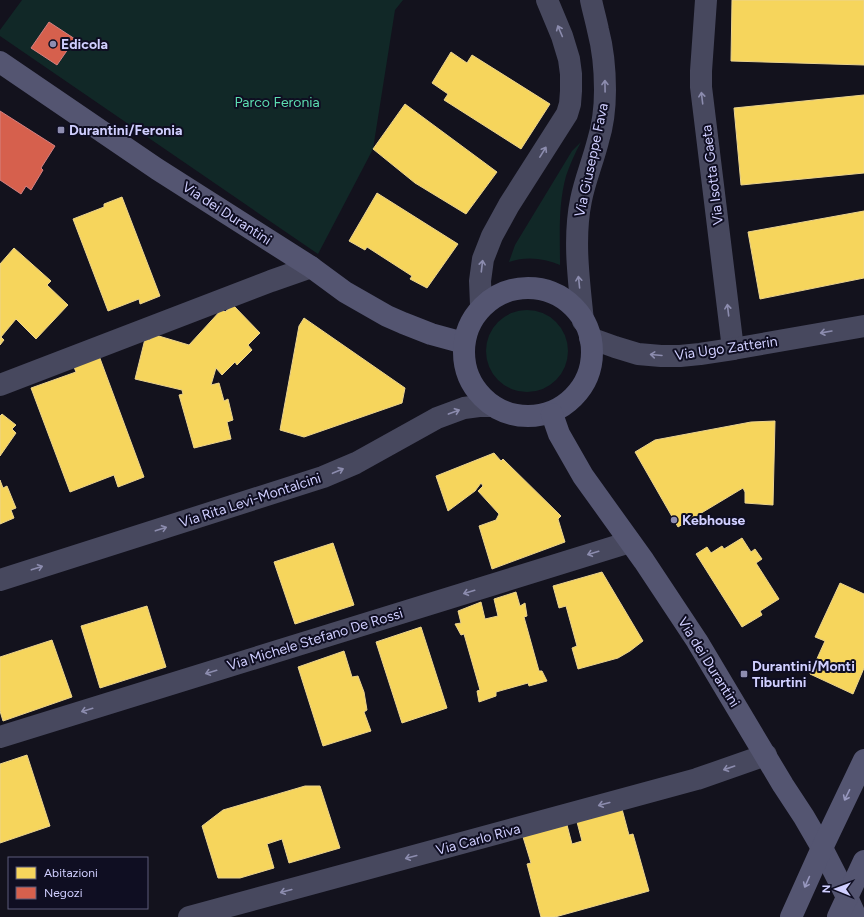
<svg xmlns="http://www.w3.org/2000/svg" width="864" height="917" font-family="Figtree,sans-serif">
<rect width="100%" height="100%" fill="#13121d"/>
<g fill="#112827">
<polygon points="22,0 403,0 395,10 373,149 318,254 0,36 0,30"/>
<path d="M581 142C575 153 570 164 566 176 558 205 560 236 560 265 544 258 526 256 509 262L515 245 572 151Z"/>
<circle cx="527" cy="351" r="41"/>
</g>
<g fill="#f6d55c" stroke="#ebd38d">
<polygon points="732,0 864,0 864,65 731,61"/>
<polygon points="451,52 467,63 472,55 550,104 521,149 444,100 448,94 432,83"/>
<polygon points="864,95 864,173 741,185 734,108"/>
<polygon points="405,104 497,172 466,214 415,183 373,149"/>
<polygon points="377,193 458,244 427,288 410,279 412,276 367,247 365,250 349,241"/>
<polygon points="122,197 160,296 140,304 139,299 108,311 73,219 104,207 104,204"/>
<polygon points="864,211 864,278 760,299 748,232"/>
<polygon points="14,248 51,281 47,285 68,305 36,339 16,319 1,337 4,340 0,345 0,264"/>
<polygon points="233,305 260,333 248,345 252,350 237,365 235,362 222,375 216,368 211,385 219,383 224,401 228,399 233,420 227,422 231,439 194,448 179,395 183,394 182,390 135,379 145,339 150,340 152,334 189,345 222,309 225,312"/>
<polygon points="304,318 405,388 402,403 304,437 280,430 299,326"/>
<polygon points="98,353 144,477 118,487 114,475 70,492 31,388 76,372 72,362"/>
<polygon points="2,414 16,425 12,429 16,433 0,456 0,416"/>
<polygon points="775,421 773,505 745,503 745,492 743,488 678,527 635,452 655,440 751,422"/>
<polygon points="494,453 501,461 503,459 561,516 558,519 565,542 492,569 479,526 496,520 499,514 478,491 483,486 481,483 475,491 448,511 436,476"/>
<polygon points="0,480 3,488 7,486 16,508 11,510 14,518 0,524"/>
<polygon points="742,538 751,552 755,549 762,559 756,563 779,599 760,611 762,615 742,627 696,554 707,547 711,553 722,546 724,549"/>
<polygon points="333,543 354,605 295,624 274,562"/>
<polygon points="602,572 643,641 630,651 618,658 578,669 572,648 577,646 566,606 559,608 553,586"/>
<polygon points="840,583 864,594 864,668 853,694 810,674 825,641 815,637"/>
<polygon points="516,592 520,606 525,603 527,616 524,617 539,671 542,671 547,681 529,686 528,683 496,692 496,696 479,702 477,691 480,690 464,634 461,635 455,624 461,623 458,611 481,602 485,619 498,616 494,599"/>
<polygon points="147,606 166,667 100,688 81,626"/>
<polygon points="421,627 447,708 402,723 376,642"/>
<polygon points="52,640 72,697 3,721 0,711 0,657"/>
<polygon points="344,651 352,677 358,676 364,692 367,710 364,712 371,731 323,746 298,667"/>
<polygon points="27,755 50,826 0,843 0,764"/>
<polygon points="305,786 320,786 340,848 289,863 282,839 267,844 274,868 240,878 218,878 202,826 223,810"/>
<polygon points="622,809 629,835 633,834 649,891 555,917 541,917 527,864 531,863 523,837 567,825 572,844 582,841 577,822"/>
</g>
<g fill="#d6604d" stroke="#d48182">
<polygon points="49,22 75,39 57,65 31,48"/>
<polygon points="0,111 55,146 41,168 43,170 31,190 26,186 21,194 0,180"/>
</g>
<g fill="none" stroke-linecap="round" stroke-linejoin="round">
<g stroke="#47485e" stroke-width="22">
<polyline points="706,0 701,71 701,87 733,349"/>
<polyline points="481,305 480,281 483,259 492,236 509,205 567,114 570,104 571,91 571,74 569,59 562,36 547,0"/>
<path d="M583 321C579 281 573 239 581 200 585 180 593 161 598 141 603 125 605 107 605 90 605 70 603 49 598 30 596 20 593 10 591 0"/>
<polyline points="590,338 615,347 638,354 661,356 680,356 700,354 733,349 864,326"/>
<polyline points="0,385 271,281 311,267"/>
<polyline points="0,580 323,477 356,463 437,418 464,408 479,406 493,406"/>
<polyline points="0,737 630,542"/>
<polyline points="189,917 697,779 766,755"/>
</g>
<g stroke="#545571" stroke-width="22">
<polyline points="0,62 157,169 311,267 345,292 387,316 403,323 431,334 464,343"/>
<circle cx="528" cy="352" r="64"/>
<polyline points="552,414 559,434 583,476 644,561 697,641 783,785 804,817 822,848 847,897 856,917"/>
<polyline points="791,917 822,848 864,760"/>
<polyline points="838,917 864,861"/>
</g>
</g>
<defs><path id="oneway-shaft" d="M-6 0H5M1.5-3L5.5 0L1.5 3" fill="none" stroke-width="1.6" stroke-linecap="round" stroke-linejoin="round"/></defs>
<g stroke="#8c8cae">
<use href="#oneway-shaft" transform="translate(560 31) rotate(-113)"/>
<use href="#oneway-shaft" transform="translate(605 86) rotate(-91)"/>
<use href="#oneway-shaft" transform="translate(702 98) rotate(-97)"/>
<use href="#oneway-shaft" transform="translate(543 152) rotate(-58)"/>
<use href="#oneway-shaft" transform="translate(482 266) rotate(-83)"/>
<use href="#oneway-shaft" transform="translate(579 282) rotate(-96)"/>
<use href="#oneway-shaft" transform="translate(728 310) rotate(-97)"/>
<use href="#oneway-shaft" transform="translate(826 332) rotate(170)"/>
<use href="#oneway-shaft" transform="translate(656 355) rotate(-175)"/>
<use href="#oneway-shaft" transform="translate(454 412) rotate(-20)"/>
<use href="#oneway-shaft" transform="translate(338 471) rotate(-23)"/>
<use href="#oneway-shaft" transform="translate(161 529) rotate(-18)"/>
<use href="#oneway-shaft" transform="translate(593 553) rotate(163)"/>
<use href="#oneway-shaft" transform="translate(37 568) rotate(-18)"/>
<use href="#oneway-shaft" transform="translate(469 592) rotate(163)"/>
<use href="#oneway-shaft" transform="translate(211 672) rotate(163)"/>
<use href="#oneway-shaft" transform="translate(87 710) rotate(163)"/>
<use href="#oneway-shaft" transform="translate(729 768) rotate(161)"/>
<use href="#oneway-shaft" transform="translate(604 804) rotate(165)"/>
<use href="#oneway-shaft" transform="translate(411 857) rotate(165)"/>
<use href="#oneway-shaft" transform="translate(286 891) rotate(165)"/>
</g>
<g stroke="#9898bf">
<use href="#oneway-shaft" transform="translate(847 795) rotate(116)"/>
<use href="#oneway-shaft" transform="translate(807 882) rotate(114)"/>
</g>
<g fill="#8e8db0" stroke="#0f0e22" stroke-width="1.5">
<circle cx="53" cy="44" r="4"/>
<rect x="57" y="126" width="8" height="8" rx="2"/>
<circle cx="674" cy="520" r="4"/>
<rect x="740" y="670" width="8" height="8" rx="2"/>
</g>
<g text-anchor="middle" stroke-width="4" stroke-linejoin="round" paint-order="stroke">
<g font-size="14" font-weight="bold" fill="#d0cfff" stroke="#0f0e22" text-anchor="start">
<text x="61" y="49">Edicola</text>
<text x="69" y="135">Durantini/Feronia</text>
<text x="682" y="525">Kebhouse</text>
<text x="752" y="671">Durantini/Monti<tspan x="752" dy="16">Tiburtini</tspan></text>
</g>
<g font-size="14" fill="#5cdeb1" stroke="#0f0e22">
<text x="277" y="107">Parco Feronia</text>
</g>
<g font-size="14" fill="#d0cfff" stroke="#0f0e22">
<text transform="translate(591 160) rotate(-78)" y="5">Via Giuseppe Fava</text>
<text transform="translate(712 175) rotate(-97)" y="5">Via Isotta Gaeta</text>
<text transform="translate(227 213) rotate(33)" y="5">Via dei Durantini</text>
<text transform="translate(726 348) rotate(-8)" y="5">Via Ugo Zatterin</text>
<text transform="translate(250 500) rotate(-18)" y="5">Via Rita Levi-Montalcini</text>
<text transform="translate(315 639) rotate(-17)" y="5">Via Michele Stefano De Rossi</text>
<text transform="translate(709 662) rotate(58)" y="5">Via dei Durantini</text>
<text transform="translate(478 839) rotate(-15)" y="5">Via Carlo Riva</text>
</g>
</g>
<rect x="8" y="857" width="140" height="52" fill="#0f0e22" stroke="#5c5b7a"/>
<rect x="16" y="867" width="20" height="12" fill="#f6d55c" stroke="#5c5b7a"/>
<text x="44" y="877" font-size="12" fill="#d0cfff">Abitazioni</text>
<rect x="16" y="887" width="20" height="12" fill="#d6604d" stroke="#5c5b7a"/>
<text x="44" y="897" font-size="12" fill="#d0cfff">Negozi</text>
<g transform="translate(836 889) rotate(271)" stroke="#0f0e22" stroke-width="3" paint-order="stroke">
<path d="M0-3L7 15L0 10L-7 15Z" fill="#d0cfff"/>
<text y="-6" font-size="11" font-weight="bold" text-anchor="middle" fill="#d0cfff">N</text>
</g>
</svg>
